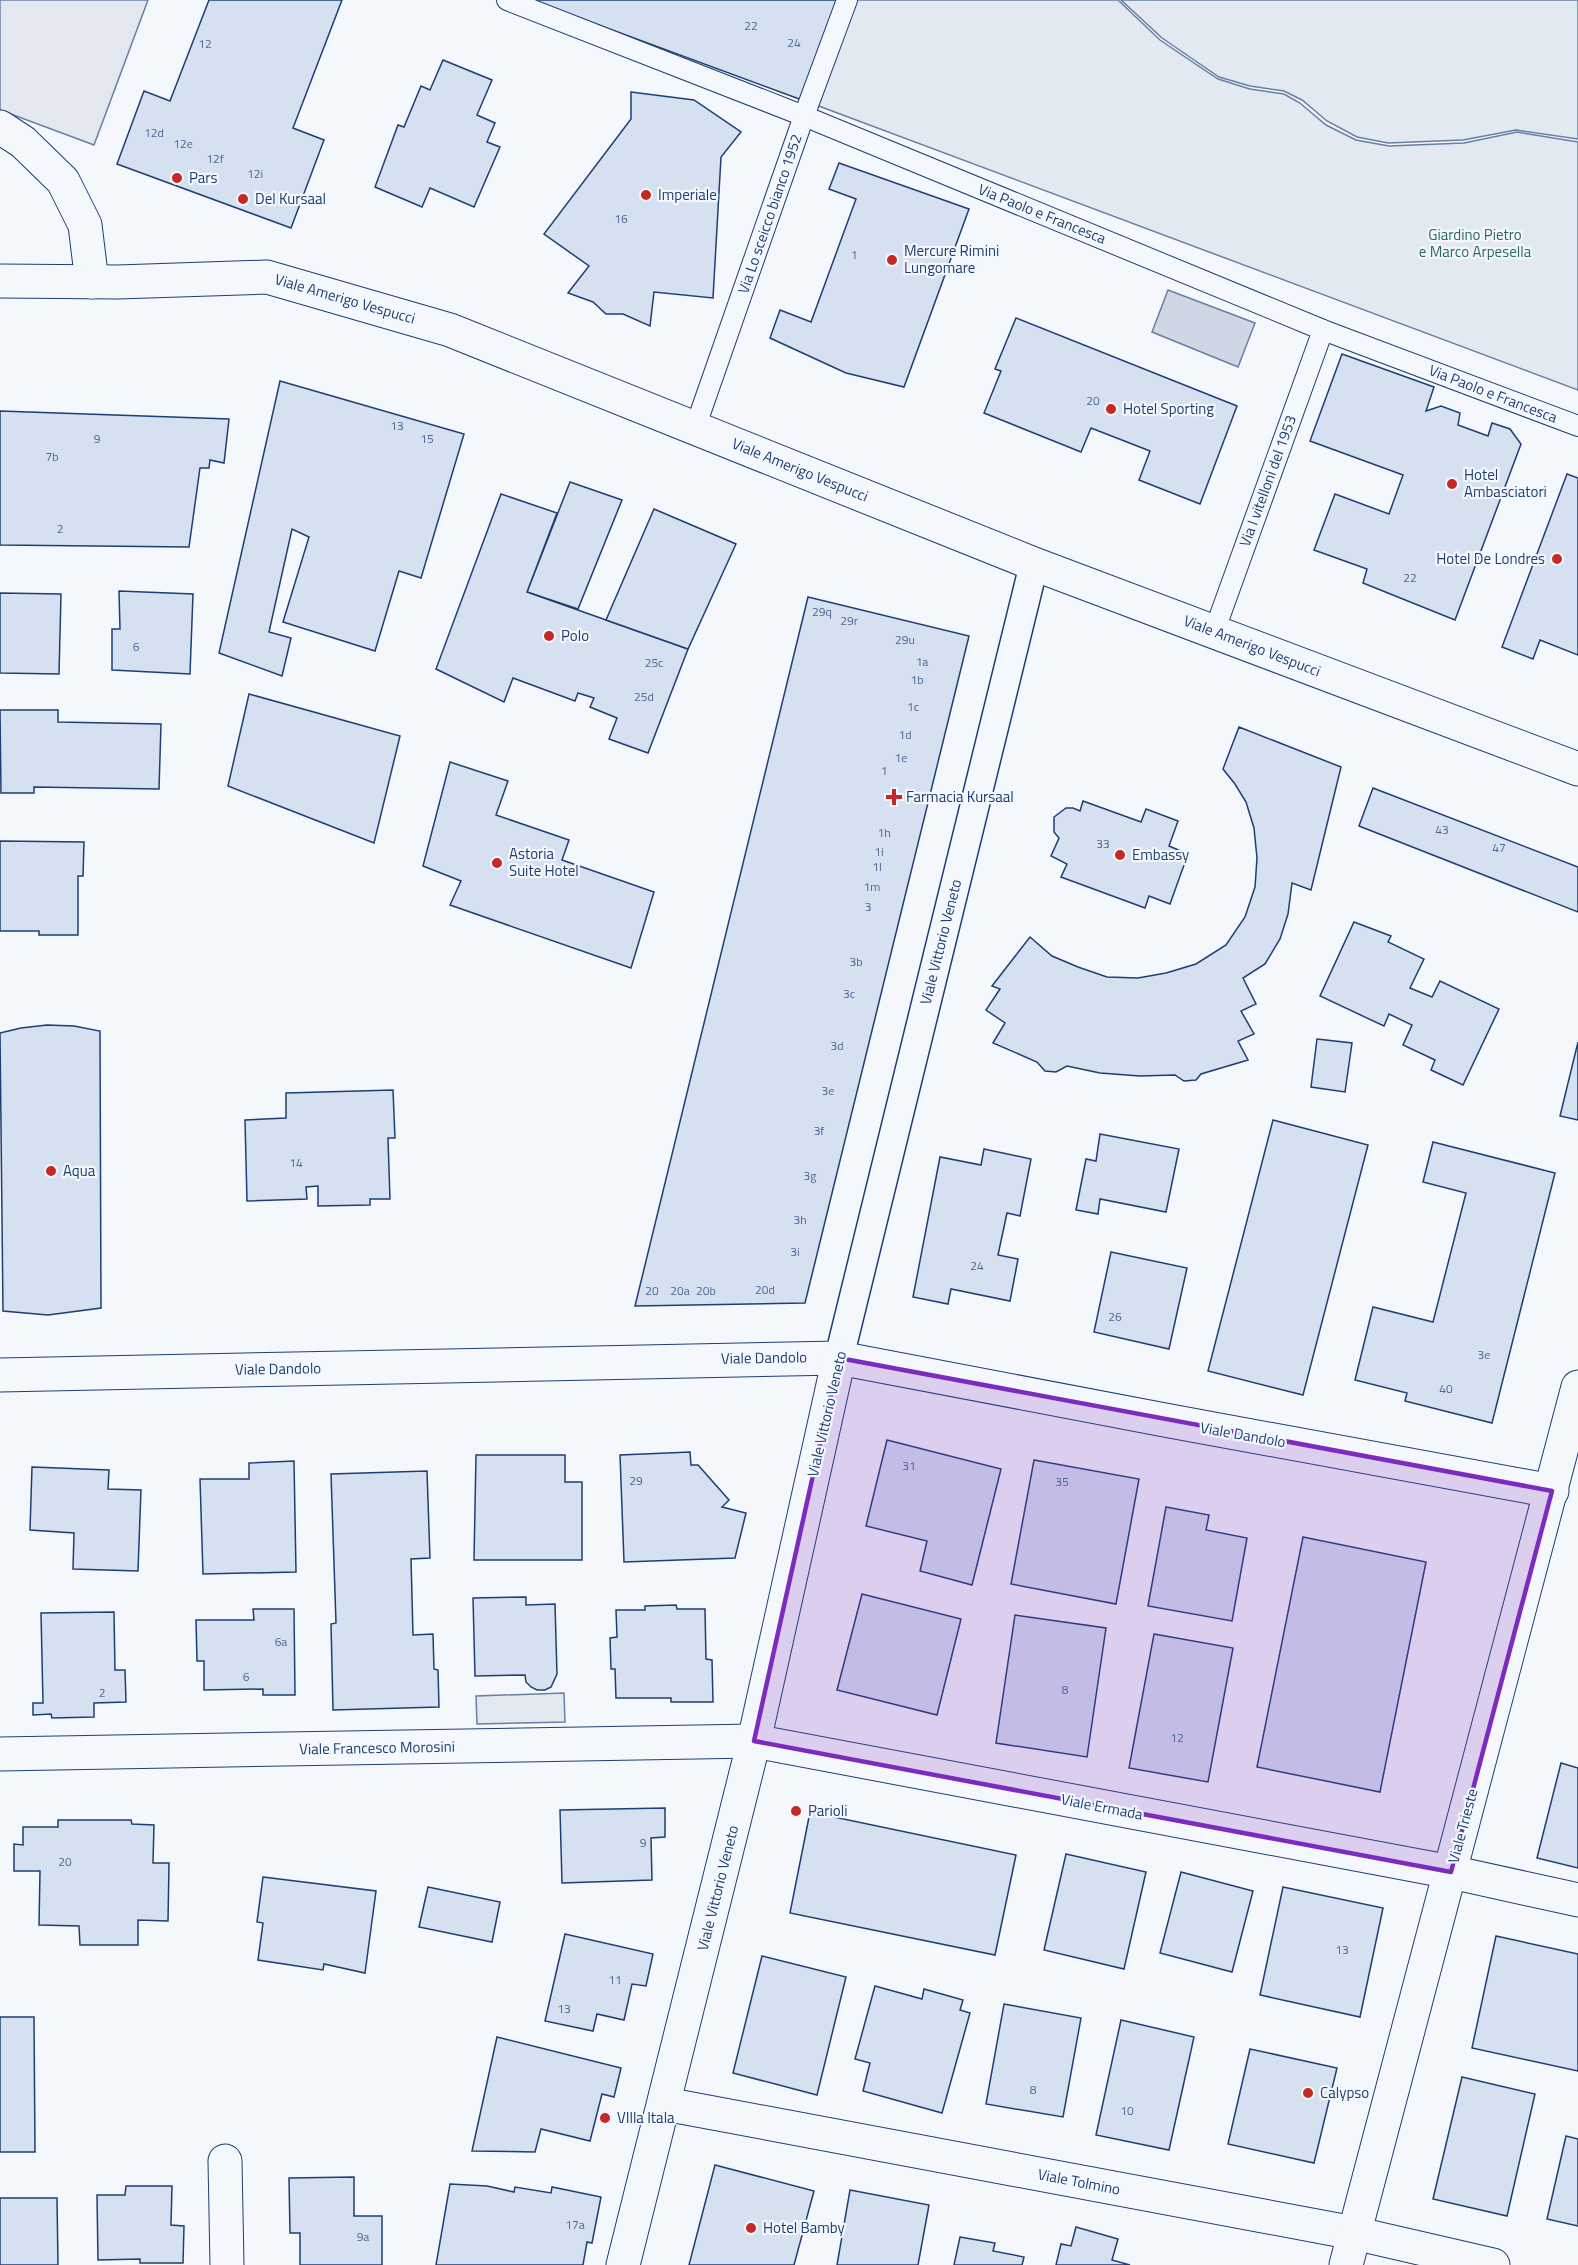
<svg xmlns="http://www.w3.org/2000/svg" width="1578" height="2265" font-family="'Titillium Web',sans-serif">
<rect width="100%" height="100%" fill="#f4f7fb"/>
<g fill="#e3e9f0" stroke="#687fa3" stroke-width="1.5">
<polygon points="855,0 1118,0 1160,40 1218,79 1250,89 1284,94 1300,103 1326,125 1356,140 1389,146 1464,143 1517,132 1578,142 1578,390 816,105"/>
<polygon points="1121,0 1578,0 1578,139 1516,130 1463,140 1388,143 1357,137 1327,121 1302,100 1284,91 1250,86 1219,77 1162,38"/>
</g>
<g fill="#e3e8f0" stroke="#687fa3" stroke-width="1.5">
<polygon points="0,0 148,0 94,145 0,110"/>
<polygon points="564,1693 565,1722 477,1724 476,1696"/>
</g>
<polygon fill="#cfd7e4" stroke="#687fa3" stroke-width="1.5" points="1168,290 1255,323 1238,367 1152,332"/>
<g fill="#d5e0f0" stroke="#1d3f73" stroke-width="1.5">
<polygon points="209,0 342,0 293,128 324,140 291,228 117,164 144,91 170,101"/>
<polygon points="531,0 839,0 802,100"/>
<polygon points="443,60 492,80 477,115 495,123 487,142 500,147 474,207 430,188 422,207 375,187 398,125 404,127 421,86 430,90"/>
<polygon points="631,92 694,100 741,132 721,157 713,298 654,292 650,326 623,314 606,314 593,302 568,293 589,266 544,234 631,119"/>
<polygon points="839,163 969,209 904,387 846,373 770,338 780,310 811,322 856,199 829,189"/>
<polygon points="1016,318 1237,406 1200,504 1139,480 1150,451 1091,428 1081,452 984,413 1001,371 995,369"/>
<polygon points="1342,354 1434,387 1426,411 1441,406 1460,413 1458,425 1488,436 1492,423 1510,429 1521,444 1455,620 1363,583 1367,569 1314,550 1335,494 1389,514 1403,475 1310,441"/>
<polygon points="280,381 464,434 421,578 399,571 375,651 283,622 309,537 292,529 269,632 291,638 282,676 219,653"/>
<polygon points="0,411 229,419 224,463 210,460 209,468 200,468 189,547 0,545"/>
<polygon points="1567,474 1578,478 1578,655 1540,640 1533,659 1502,647"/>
<polygon points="570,482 622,500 578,609 527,592"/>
<polygon points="501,494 557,513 527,592 688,649 648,753 609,739 617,718 590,707 594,698 578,693 575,701 513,678 504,702 436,669"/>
<polygon points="654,509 736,544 688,649 606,620"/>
<polygon points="119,591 193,594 190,674 112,670 112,629 120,629"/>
<polygon points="0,593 61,594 59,674 0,673"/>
<polygon points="808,597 969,636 805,1303 635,1306"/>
<polygon points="249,694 400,736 374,843 228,786"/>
<polygon points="0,710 58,710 58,722 161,724 159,789 34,787 34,793 1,793"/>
<polygon points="1239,727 1341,767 1311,890 1292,883 1288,914 1280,939 1265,964 1243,978 1256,1004 1241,1011 1254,1034 1238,1041 1248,1060 1201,1074 1196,1080 1184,1081 1175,1075 1140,1076 1100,1073 1067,1066 1056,1072 1045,1071 1037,1062 993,1043 1005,1023 986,1010 1000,989 992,986 1030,937 1052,956 1078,967 1107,977 1138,978 1166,973 1196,964 1226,945 1245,917 1255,887 1257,858 1254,828 1246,802 1235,784 1223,769"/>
<polygon points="450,762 508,781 496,815 569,840 562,860 654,892 631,968 450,905 461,881 423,866"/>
<polygon points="1373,788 1578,867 1578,912 1359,826"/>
<polygon points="1083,801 1141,822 1146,809 1178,821 1169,846 1188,854 1170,904 1149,896 1145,908 1061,877 1067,864 1051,856 1059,838 1054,832 1054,817 1066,808 1073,808 1080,811"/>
<polygon points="0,841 84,842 83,876 78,876 78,935 39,935 39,931 0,931"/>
<polygon points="1354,922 1391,936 1388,942 1424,959 1410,988 1432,997 1440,981 1499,1009 1463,1085 1431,1070 1435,1060 1403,1045 1412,1025 1389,1014 1384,1026 1320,996"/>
<polygon points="47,1025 74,1026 100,1031 101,1308 48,1315 3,1311 0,1033 21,1028"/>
<polygon points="1317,1039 1352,1043 1345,1092 1311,1087"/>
<polygon points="1578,1042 1578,1120 1560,1116"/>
<polygon points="393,1090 395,1138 388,1138 390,1199 370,1199 370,1205 318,1206 318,1186 306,1187 307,1199 247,1201 245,1120 286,1118 286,1093"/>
<polygon points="1273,1120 1368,1145 1303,1395 1208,1371"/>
<polygon points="1100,1134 1179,1149 1166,1212 1100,1199 1098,1214 1076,1210 1086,1159 1096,1161"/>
<polygon points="1433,1142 1555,1173 1492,1423 1405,1401 1407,1393 1355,1380 1373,1307 1433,1322 1466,1193 1423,1182"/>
<polygon points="984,1149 1031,1159 1020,1216 1007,1213 998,1255 1018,1259 1010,1301 951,1289 948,1304 913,1297 940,1157 981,1165"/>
<polygon points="1111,1252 1187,1268 1169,1349 1094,1332"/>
<polygon points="887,1440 1001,1469 972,1585 920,1571 927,1541 866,1526"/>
<polygon points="690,1452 691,1465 698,1465 729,1500 722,1507 746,1513 735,1558 624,1562 620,1455"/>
<polygon points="476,1455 565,1455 565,1482 582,1482 582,1560 474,1560"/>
<polygon points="1034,1460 1139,1479 1116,1604 1011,1584"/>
<polygon points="294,1461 296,1572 203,1574 200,1479 249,1479 249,1463"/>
<polygon points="32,1467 109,1470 108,1489 141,1490 138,1571 73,1569 74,1533 30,1530"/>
<polygon points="427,1471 430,1558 411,1559 413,1635 433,1634 434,1669 438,1670 439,1707 333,1710 331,1624 336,1623 331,1474"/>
<polygon points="1166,1507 1209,1515 1206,1530 1247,1538 1232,1621 1148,1606"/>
<polygon points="1303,1537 1426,1562 1380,1792 1257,1767"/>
<polygon points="862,1594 961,1619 937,1715 837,1690"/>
<polygon points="526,1597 526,1605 555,1604 557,1674 551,1687 545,1690 537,1690 531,1687 526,1682 525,1675 475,1676 473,1598"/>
<polygon points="676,1605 677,1609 705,1609 706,1659 712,1660 713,1702 671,1702 671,1698 616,1698 615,1669 611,1669 610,1638 617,1637 616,1610 645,1610 645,1606"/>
<polygon points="253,1609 294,1609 295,1695 263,1695 263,1689 204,1690 204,1661 197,1661 196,1620 254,1620"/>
<polygon points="114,1612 115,1670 125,1670 126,1702 94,1703 94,1717 52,1718 51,1714 33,1715 33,1703 43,1703 41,1613"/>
<polygon points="1015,1615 1106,1628 1087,1757 996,1743"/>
<polygon points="1154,1634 1233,1648 1208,1782 1129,1768"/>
<polygon points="1561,1763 1578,1768 1578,1868 1537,1858"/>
<polygon points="665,1808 665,1837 651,1838 652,1880 562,1883 560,1810"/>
<polygon points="810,1812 1016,1855 995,1955 790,1913"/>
<polygon points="58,1820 131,1820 132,1824 154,1825 153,1863 169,1863 168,1921 138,1920 138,1945 80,1945 79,1926 39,1925 40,1871 14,1871 14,1844 23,1845 23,1827 58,1827"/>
<polygon points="1066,1854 1146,1872 1124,1969 1044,1950"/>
<polygon points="1181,1872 1253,1891 1232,1972 1160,1953"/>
<polygon points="263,1877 376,1891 365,1973 324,1964 323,1970 258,1960 263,1923 257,1922"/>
<polygon points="428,1887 500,1902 492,1942 419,1927"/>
<polygon points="1283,1887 1383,1908 1360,2017 1260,1995"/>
<polygon points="565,1934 653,1954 646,1986 632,1984 624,2020 597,2014 593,2031 545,2021"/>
<polygon points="1496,1936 1578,1954 1578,2071 1472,2048"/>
<polygon points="762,1956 846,1977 817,2095 733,2073"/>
<polygon points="875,1986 922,1999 924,1989 963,2000 960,2010 970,2013 942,2113 863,2091 870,2063 855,2059"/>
<polygon points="1004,2004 1081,2018 1063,2117 986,2104"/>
<polygon points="0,2017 34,2017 35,2152 0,2152"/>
<polygon points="1121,2020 1194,2037 1169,2150 1096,2135"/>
<polygon points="497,2037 621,2068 614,2097 602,2094 590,2141 541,2129 535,2152 472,2151"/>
<polygon points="1250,2049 1337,2068 1314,2163 1228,2144"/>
<polygon points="1462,2077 1535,2094 1507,2216 1433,2199"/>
<polygon points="1566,2136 1578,2139 1578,2226 1547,2219"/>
<polygon points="715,2165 814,2191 794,2265 689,2265"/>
<polygon points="354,2177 354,2216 382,2216 382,2265 300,2265 300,2233 290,2233 289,2178"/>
<polygon points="450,2184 487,2186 514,2192 515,2187 551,2193 552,2187 601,2197 592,2243 587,2242 583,2265 436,2265"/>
<polygon points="126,2186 172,2186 171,2225 184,2226 183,2263 140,2263 140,2259 98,2260 97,2195 125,2195"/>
<polygon points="850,2190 929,2205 918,2265 837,2265"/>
<polygon points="0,2198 57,2198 58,2265 0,2265"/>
<polygon points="1076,2227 1118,2239 1112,2260 1130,2265 1056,2265 1061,2244 1071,2246"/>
<polygon points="960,2237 995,2243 993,2251 1024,2257 1022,2265 954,2265"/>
</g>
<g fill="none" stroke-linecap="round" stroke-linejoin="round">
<defs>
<g id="service">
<polyline points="507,0 804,116 1323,330 1578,426"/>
<polyline points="695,428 804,116 847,0"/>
<polyline points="1214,632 1323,330"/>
</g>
<polyline id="pedestrian" points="839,1358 1034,564"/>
<g id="minor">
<polyline points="0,127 23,142 63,181 85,225 92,282"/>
<polyline points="0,1375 839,1358 1170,1421 1552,1491"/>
<polyline points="0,1754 754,1741 1451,1872 1578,1900"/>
<polyline points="665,2104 1354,2233 1493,2265"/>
<polyline points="225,2161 227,2265"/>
<polyline points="623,2265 754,1741 839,1358"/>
<polyline points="1346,2265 1578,1387"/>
</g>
<polyline id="tertiary" points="0,281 118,282 267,277 450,330 1034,564 1578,769"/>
</defs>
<use href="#service" stroke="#1d3f73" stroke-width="22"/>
<use href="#pedestrian" stroke="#1d3f73" stroke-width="31"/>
<use href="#minor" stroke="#1d3f73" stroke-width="35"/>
<use href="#tertiary" stroke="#1d3f73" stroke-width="35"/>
<use href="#service" stroke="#f4f7fb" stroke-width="20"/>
<use href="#pedestrian" stroke="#f4f7fb" stroke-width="28"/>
<use href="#minor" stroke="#f4f7fb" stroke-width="33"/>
<use href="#tertiary" stroke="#f4f7fb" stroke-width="33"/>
</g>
<path fill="#7b2cbf" fill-opacity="0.2" stroke="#7b2cbf" stroke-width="4.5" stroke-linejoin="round" d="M839 1358 1552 1491 1451 1872 754 1741Z"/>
<g fill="#c62828" stroke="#f4f7fb" stroke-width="2">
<circle cx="177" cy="178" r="6"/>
<circle cx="646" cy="195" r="6"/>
<circle cx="243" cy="199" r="6"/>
<circle cx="892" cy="260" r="6"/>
<circle cx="1111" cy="409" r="6"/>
<circle cx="1452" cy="484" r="6"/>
<circle cx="1557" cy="559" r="6"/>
<circle cx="549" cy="636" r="6"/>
<path d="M891 788h6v6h6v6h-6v6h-6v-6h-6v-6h6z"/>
<circle cx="1120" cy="855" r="6"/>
<circle cx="497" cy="863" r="6"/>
<circle cx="51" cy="1171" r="6"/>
<circle cx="796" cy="1811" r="6"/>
<circle cx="1308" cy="2093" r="6"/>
<circle cx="605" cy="2118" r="6"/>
<circle cx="751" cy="2228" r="6"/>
</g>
<g text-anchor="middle" stroke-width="4.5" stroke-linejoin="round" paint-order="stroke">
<g font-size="12" fill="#4b6792">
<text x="751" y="30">22</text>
<text x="794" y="47">24</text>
<text x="205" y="48">12</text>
<text x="154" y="137">12d</text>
<text x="183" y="148">12e</text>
<text x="215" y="163">12f</text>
<text x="255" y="178">12i</text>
<text x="621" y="223">16</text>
<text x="854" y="259">1</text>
<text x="1093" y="405">20</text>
<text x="397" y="430">13</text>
<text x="97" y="443">9</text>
<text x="427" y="443">15</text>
<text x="52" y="461">7b</text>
<text x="60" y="533">2</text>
<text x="1410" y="582">22</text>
<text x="822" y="616">29q</text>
<text x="849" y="625">29r</text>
<text x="905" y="644">29u</text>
<text x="136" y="651">6</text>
<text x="922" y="666">1a</text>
<text x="654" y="667">25c</text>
<text x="917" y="684">1b</text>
<text x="644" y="701">25d</text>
<text x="913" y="711">1c</text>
<text x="905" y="739">1d</text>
<text x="901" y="762">1e</text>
<text x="884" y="775">1</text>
<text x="1442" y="834">43</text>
<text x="884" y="837">1h</text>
<text x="1103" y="848">33</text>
<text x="1499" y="852">47</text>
<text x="879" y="856">1i</text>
<text x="877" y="871">1l</text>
<text x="872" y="891">1m</text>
<text x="868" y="911">3</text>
<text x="856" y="966">3b</text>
<text x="849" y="998">3c</text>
<text x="837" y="1050">3d</text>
<text x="828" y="1095">3e</text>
<text x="819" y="1135">3f</text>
<text x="296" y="1167">14</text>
<text x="810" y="1180">3g</text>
<text x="800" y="1224">3h</text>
<text x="795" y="1256">3i</text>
<text x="977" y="1270">24</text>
<text x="765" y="1294">20d</text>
<text x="652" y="1295">20</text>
<text x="680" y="1295">20a</text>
<text x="706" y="1295">20b</text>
<text x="1115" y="1321">26</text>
<text x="1484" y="1359">3e</text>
<text x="1446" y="1393">40</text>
<text x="909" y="1470">31</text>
<text x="636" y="1485">29</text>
<text x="1062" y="1486">35</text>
<text x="281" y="1646">6a</text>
<text x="246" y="1681">6</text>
<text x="1065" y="1694">8</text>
<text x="102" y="1697">2</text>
<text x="1177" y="1742">12</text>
<text x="643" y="1847">9</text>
<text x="65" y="1866">20</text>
<text x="1342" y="1954">13</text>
<text x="615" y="1984">11</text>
<text x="564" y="2013">13</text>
<text x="1033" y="2094">8</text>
<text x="1127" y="2115">10</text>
<text x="575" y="2229">17a</text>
<text x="363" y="2241">9a</text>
</g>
<g font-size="15" fill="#1d3f73" stroke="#f4f7fb" text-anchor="start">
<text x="189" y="183">Pars</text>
<text x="658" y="200">Imperiale</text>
<text x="255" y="204">Del Kursaal</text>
<text x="904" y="256">Mercure Rimini<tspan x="904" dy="17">Lungomare</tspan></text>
<text x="1123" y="414">Hotel Sporting</text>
<text x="1464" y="480">Hotel<tspan x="1464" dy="17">Ambasciatori</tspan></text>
<text x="1545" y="564" text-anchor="end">Hotel De Londres</text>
<text x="561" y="641">Polo</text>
<text x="906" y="802">Farmacia Kursaal</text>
<text x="509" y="859">Astoria<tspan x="509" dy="17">Suite Hotel</tspan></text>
<text x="1132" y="860">Embassy</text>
<text x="63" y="1176">Aqua</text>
<text x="808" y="1816">Parioli</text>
<text x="1320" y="2098">Calypso</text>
<text x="617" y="2123">VIlla Itala</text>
<text x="763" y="2233">Hotel Bamby</text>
</g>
<g font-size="15" fill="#1d3f73" stroke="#f4f7fb">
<text transform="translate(770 214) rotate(-71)" y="5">Via Lo sceicco bianco 1952</text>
<text transform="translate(1042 214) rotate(22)" y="5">Via Paolo e Francesca</text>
<text transform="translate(345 299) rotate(16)" y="5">Viale Amerigo Vespucci</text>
<text transform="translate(1493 394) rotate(21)" y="5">Via Paolo e Francesca</text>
<text transform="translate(800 470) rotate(22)" y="5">Viale Amerigo Vespucci</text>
<text transform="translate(1268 481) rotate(-70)" y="5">Via I vitelloni del 1953</text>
<text transform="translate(1252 646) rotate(21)" y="5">Viale Amerigo Vespucci</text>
<text transform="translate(941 942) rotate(-76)" y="5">Viale Vittorio Veneto</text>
<text transform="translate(764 1358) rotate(-1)" y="5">Viale Dandolo</text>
<text transform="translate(278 1369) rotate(-1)" y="5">Viale Dandolo</text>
<text transform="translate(827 1414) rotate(-77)" y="5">Viale Vittorio Veneto</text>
<text transform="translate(1243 1435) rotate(10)" y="5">Viale Dandolo</text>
<text transform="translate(377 1748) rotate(-1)" y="5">Viale Francesco Morosini</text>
<text transform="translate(1102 1807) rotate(11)" y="5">Viale Ermada</text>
<text transform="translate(1463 1826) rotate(-75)" y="5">Viale Trieste</text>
<text transform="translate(718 1888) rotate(-76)" y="5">Viale Vittorio Veneto</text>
<text transform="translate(1079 2182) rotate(11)" y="5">Viale Tolmino</text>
</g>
<g font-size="15" fill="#2c6c60" stroke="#f4f7fb">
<text x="1475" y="240">Giardino Pietro<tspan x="1475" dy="17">e Marco Arpesella</tspan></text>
</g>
</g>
</svg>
